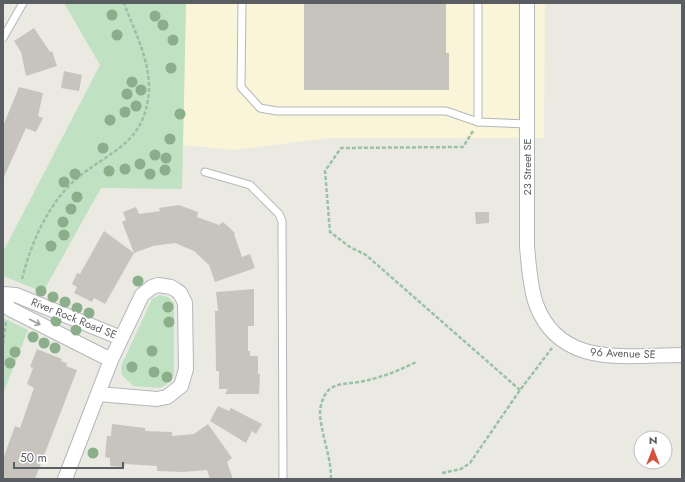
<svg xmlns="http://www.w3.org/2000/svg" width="685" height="482" font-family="Jost,sans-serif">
<rect width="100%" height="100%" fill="#ebeae2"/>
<polygon fill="#faf4d8" points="186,3 545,3 544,138 330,138 233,150 183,145"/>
<g fill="#c0e1c2">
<polygon points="64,3 186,3 182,189 101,188 43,292 3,276 3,252 100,65"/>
<polygon points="160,295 168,297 174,303 174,374 167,384 160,388 133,386 122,375 121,366 152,299"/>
<polygon points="3,318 28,330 3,394"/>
</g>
<g fill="#c7c4be">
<polygon points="304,3 446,3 446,53 449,53 449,90 304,90"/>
<polygon points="34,28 50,52 52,51 57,66 26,76 21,52 14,41"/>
<polygon points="64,71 82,75 79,91 61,88"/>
<polygon points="19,87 43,93 38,116 43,118 36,132 26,128 3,179 3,126"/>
<polygon points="179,205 198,212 197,217 219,225 223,222 235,233 234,234 242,257 250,254 255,268 215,282 209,265 194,251 175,243 153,246 134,253 105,304 94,298 92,302 74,293 77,287 72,284 77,273 80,274 104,231 134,253 122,222 126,220 123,212 136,207 139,214 160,211 159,208"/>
<polygon points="475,212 489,212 489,223 476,224"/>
<polygon points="254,289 254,326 248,326 248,351 250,351 250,356 258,356 258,374 260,374 259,394 225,394 228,389 219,389 219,371 216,371 215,311 218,311 216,292"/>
<polygon points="37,349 62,359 61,361 67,363 66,366 77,370 35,479 3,479 3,459 15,426 20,428 34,388 27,384 33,368 30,367"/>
<polygon points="218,406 229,411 231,408 262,424 256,434 252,431 246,443 210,421"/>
<polygon points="112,424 145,428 145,431 172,432 172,436 194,434 208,424 232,458 227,462 233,479 210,479 207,470 183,472 157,471 157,466 125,464 124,467 110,466 110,458 105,457 107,436 111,436"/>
</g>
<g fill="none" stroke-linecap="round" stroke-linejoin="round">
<defs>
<g id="service">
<polyline points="242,3 241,87 260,108 277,111 446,111 478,122 527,124"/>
<polyline points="3,38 23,3"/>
<polyline points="478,122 478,3"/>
<polyline points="205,172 250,185 279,214 282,221 283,479"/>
</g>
<g id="minor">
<path d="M527 3V247C529 266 530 287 536 304 560 369 627 355 682 355"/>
<polyline points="3,294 16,295 121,338"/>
<polyline points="3,301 10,309 111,360"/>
<polyline points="65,479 111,360 142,295 152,287 158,285 171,287 176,290 180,293 185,303 186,369 181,386 167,397 157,399 98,394"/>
</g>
</defs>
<use href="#service" stroke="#b4b7bb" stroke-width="9"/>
<use href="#minor" stroke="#b4b7bb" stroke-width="16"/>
<g stroke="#9ac1a8" stroke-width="2.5" stroke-dasharray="4 2" stroke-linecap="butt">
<polyline points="473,131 463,147 341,148 325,171 330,232 350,247 366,255 520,390"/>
<path d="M22 279C30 247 44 213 67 188 100 152 145 151 149 90 150 60 134 30 124 3"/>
<polyline points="3,344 6,321"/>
<polyline points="442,473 461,469 470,463 520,390 552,348"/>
<path d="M331 479C331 456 322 437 320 415 320 405 323 394 331 388 341 382 354 384 364 381 383 377 400 370 416 362"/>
</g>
<use href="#service" stroke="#fff" stroke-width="7"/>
<use href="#minor" stroke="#fff" stroke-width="14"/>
</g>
<g fill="#8bae8b">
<circle cx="112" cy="15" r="5.5"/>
<circle cx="155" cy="16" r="5.5"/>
<circle cx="163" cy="25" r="5.5"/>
<circle cx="117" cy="35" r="5.5"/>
<circle cx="173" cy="40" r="5.5"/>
<circle cx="171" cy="68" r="5.5"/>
<circle cx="132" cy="82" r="5.5"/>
<circle cx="141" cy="90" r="5.5"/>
<circle cx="127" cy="94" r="5.5"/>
<circle cx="136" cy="106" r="5.5"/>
<circle cx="125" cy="112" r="5.5"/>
<circle cx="180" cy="114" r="5.5"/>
<circle cx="110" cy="120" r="5.5"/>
<circle cx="170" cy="139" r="5.5"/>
<circle cx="103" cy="148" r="5.5"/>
<circle cx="155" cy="155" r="5.5"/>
<circle cx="166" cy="158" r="5.5"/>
<circle cx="140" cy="164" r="5.5"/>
<circle cx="125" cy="169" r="5.5"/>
<circle cx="165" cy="170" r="5.5"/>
<circle cx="109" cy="171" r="5.5"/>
<circle cx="75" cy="174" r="5.5"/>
<circle cx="150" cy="174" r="5.5"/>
<circle cx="64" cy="182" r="5.5"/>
<circle cx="77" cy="197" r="5.5"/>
<circle cx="71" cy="209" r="5.5"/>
<circle cx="63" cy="222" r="5.5"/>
<circle cx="64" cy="235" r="5.5"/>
<circle cx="51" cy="246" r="5.5"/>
<circle cx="138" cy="281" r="5.5"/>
<circle cx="41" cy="291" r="5.5"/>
<circle cx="53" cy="297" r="5.5"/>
<circle cx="65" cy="302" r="5.5"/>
<circle cx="168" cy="307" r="5.5"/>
<circle cx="77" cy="308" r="5.5"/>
<circle cx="89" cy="313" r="5.5"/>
<circle cx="56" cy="321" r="5.5"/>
<circle cx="169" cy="322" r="5.5"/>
<circle cx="76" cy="330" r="5.5"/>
<circle cx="33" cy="337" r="5.5"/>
<circle cx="44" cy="343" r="5.5"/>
<circle cx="55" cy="348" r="5.5"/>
<circle cx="152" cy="351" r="5.5"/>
<circle cx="15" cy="352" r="5.5"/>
<circle cx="10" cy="363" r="5.5"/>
<circle cx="132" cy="367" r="5.5"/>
<circle cx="154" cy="372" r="5.5"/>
<circle cx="167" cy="377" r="5.5"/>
<circle cx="93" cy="453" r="5.5"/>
</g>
<defs><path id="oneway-shaft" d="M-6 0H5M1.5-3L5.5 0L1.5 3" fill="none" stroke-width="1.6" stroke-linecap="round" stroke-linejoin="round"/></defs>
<use stroke="#9c9ea0" href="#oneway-shaft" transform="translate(35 322) rotate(27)"/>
<g text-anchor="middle" stroke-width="3.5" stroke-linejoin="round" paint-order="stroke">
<g font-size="11" fill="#5a5d61" stroke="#fff">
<text transform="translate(527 167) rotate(-90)" y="4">23 Street SE</text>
<text transform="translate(74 318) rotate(22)" y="4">River Rock Road SE</text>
<text transform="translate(623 353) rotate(2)" y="4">96 Avenue SE</text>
</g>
</g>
<rect width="685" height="482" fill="none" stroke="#5a5d61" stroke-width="8"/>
<g transform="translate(653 450)"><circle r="19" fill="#ffffff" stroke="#bdbec0"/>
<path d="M0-3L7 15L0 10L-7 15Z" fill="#d6533d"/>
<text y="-6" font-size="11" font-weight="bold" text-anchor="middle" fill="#5a5d61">N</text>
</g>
<path d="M14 462v6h109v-6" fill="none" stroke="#5a5d61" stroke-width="2"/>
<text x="20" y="462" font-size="12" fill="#5a5d61" stroke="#ffffff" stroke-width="3" paint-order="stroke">50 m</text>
</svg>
